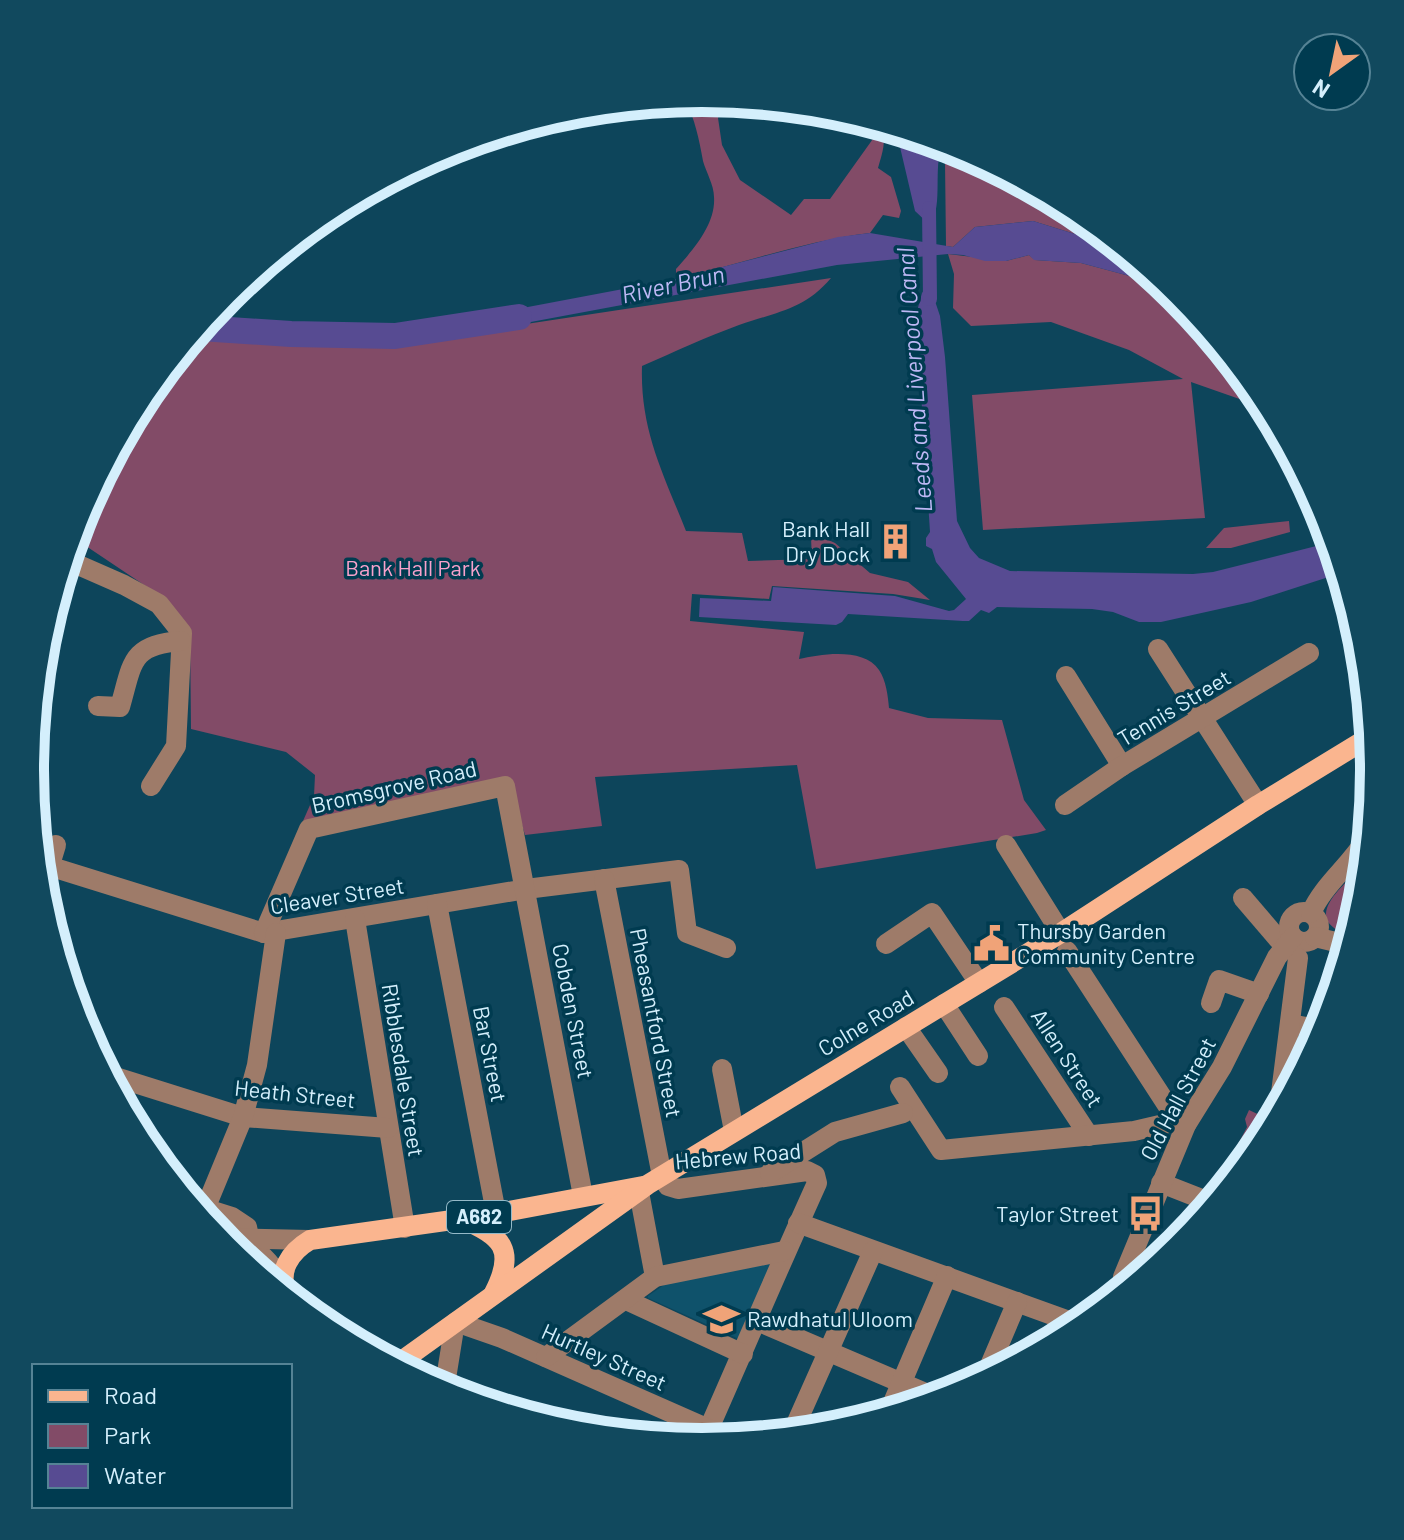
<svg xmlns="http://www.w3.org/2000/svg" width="1404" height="1540" font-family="Barlow,sans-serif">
<rect width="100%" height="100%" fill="#0d455b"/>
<polygon fill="#0f526b" points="773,1262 739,1339 648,1298 648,1296 674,1278"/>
<g fill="#824b67">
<path d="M702 98 725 100 718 118 722 145 740 180 791 215 804 199H830L875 136 866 128 870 122C891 131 883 150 878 168L891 177 901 211 899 218 883 215 870 233C804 241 741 264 676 279V269C693 250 716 224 714 197 714 185 706 172 703 161 699 139 695 119 685 100Z"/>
<polygon points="949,146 1076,212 1120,248 1033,221 975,227 953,247 946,246 945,162"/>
<polygon points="948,254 1006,261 1029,255 1035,260 1081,263 1167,286 1177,295 1261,397 1268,409 1191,382 1205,518 983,530 972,395 1183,379 1129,350 1051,322 971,326 953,308 954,274"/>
<path d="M831 278C804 310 776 312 739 325 706 337 674 352 642 366 640 430 663 473 686 531L742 533 748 561 812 559 811 538 822 537 835 543 870 573 908 582 930 600 893 594 772 586 769 599 692 594 690 621 804 632 799 659C821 654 864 647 879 670 886 680 888 696 889 708L928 718 1002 720 1024 800 1046 830 1037 833 816 869 797 765 595 777 602 826 525 835 508 777 303 821 314 796 315 775 286 752 191 729 190 634 165 599 74 538 81 512 144 396 195 334 357 346 387 345Z"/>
<polygon points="1289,521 1290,532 1231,548 1206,548 1224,528"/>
<path d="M1354 874H1364L1361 902 1345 904 1341 932C1308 916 1338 891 1354 874Z"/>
<polygon points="1249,1110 1266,1118 1250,1157 1216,1197 1209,1194 1217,1172 1224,1171 1247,1127 1245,1119"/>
</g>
<g fill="#574b92">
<path d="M896 130 942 144C933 171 943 200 931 226L915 211Z"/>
<polygon points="1033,221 1120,248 1167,286 1081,263 1034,260 1029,255 1006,261 985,261 963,255 948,254 837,265 488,330 485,315 676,279 838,237 870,233 953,247 975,227"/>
<polygon points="929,283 940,316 945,357 957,521 970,548 979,558 1010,571 1193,574 1213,572 1332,542 1341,573 1251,602 1161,622 1139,622 1113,612 1092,609 997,607 989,613 981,610 969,621 963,621 848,614 842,622 836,625 699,617 700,598 771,601 773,587 895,596 949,611 954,610 966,599 936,562 932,549 926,546 926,538 930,532 916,315 922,293"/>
</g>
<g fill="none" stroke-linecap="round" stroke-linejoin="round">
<polyline stroke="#574b92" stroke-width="14" points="929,208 930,299"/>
<polyline stroke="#574b92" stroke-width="26" points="200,328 291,334 395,336 519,317"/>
<g stroke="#9e7b69" stroke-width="20">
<polyline points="67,560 124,585 159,604 182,633 176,746 151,786"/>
<polyline points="1158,649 1258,805"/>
<polyline points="1066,676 1122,766"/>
<path d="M98 706 120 707C133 662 130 645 181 641"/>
<polyline points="1065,805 1122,766 1309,653"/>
<polyline points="1006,845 1061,933"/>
<polyline points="39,863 264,933 526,889 679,870 687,933 726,948"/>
<path d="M604 879 662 1176 668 1186 678 1189 807 1171 815 1175 817 1183C778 1269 741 1356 703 1442"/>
<polyline points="42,891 56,845"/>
<polyline points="1243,898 1285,947"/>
<polyline points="437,904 496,1213"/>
<circle cx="1304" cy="927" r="15"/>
<path d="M1311 913C1324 884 1350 866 1367 838"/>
<polyline points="355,919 405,1228"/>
<polyline points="264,933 309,829 505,786 583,1196"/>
<polyline points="1315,937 1348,945"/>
<polyline points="886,944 932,913 979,983"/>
<polyline points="1067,951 1171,1111 1171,1123"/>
<polyline points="1211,1003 1219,980 1259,994"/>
<polyline points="944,1004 978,1056"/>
<polyline points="1004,1007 1089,1136"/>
<polyline points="1290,1024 1322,1030"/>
<polyline points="906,1027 938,1073"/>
<polyline points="722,1069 734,1131"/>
<polyline points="106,1074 243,1117 388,1128"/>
<polyline points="900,1087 941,1150 1134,1131 1177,1121 1186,1125"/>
<polyline points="1271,1124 1280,1101 1298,958"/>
<polyline points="770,1173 835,1132 903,1113"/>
<polyline points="1161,1183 1212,1203"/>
<polyline points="639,1192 655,1277"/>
<polyline points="194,1205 232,1217 247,1227 249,1237"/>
<polyline points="205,1219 205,1209 243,1117 257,1065 276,933"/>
<polyline points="798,1223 1080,1325"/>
<path d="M237 1237C258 1251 272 1261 282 1284"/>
<polyline points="221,1238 310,1240"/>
<polyline points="1121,1292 1123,1277 1186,1125 1222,1067 1277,957 1293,937"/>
<polyline points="626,1300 743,1354"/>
<polyline points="757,1321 937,1398"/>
<polyline points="456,1322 502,1338 731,1439"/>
<polyline points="546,1357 655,1277 784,1251"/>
<polyline points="985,1377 1017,1302"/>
<polyline points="444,1391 453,1335 450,1327"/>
<polyline points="889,1412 947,1276"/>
<polyline points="792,1433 873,1251"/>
</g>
<g stroke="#fab58f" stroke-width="20">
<path d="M462 1219C503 1236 516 1250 494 1293"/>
<path d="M287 1294C277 1271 290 1252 310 1240L488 1215 643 1186"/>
<polyline points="396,1365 647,1185 1061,933 1258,805 1371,736"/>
</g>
</g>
<defs>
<symbol id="building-bare" viewBox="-9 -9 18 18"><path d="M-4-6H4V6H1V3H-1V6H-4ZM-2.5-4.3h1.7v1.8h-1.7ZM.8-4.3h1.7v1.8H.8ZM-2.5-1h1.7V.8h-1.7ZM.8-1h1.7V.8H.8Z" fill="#f0a378" stroke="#003b50" stroke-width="2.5" paint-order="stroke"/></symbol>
<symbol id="civic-bare" viewBox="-9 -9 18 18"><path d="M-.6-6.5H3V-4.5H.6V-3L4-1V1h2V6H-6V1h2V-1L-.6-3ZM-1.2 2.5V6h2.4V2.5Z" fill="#f0a378" stroke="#003b50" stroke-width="2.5" paint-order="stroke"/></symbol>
<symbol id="bus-bare" viewBox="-9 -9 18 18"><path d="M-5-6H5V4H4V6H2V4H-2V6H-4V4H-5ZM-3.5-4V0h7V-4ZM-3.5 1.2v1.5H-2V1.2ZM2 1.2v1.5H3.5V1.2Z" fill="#f0a378" stroke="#003b50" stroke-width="2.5" paint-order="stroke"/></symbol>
<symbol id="school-bare" viewBox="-9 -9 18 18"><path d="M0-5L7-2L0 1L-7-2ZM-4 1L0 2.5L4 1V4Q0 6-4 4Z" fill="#f0a378" stroke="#003b50" stroke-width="2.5" paint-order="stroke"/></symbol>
</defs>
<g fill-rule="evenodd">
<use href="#building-bare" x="870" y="516" width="51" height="51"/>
<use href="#civic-bare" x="966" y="918" width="51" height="51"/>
<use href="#bus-bare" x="1120" y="1188" width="51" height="51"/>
<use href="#school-bare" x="696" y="1294" width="51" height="51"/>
</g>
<g text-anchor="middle" stroke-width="7" stroke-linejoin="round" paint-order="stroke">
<rect fill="#003b50" stroke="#94b9c8" stroke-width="2" x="447" y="1201" width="64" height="32" rx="6"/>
<g font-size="20" font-weight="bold" fill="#d4effc">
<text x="479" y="1224">A682</text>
</g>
<g font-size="22" fill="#d4effc" stroke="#003b50" text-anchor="end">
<text x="870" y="537">Bank Hall<tspan x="870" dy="25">Dry Dock</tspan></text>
<text x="1017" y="939" text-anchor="start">Thursby Garden<tspan x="1017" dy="25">Community Centre</tspan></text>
<text x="1119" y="1222">Taylor Street</text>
<text x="747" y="1327" text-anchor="start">Rawdhatul Uloom</text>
</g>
<g font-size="22" fill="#f9a2cc" stroke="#003b50">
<text x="413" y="576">Bank Hall Park</text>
</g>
<g font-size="22" fill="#d4effc" stroke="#003b50">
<text transform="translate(1174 708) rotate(-31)" y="8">Tennis Street</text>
<text transform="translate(394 787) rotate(-13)" y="8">Bromsgrove Road</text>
<text transform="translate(337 896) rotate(-9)" y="8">Cleaver Street</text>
<text transform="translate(573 1011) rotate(79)" y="8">Cobden Street</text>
<text transform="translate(656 1023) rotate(79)" y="8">Pheasantford Street</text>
<text transform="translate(866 1023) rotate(-31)" y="8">Colne Road</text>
<text transform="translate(490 1054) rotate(79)" y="8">Bar Street</text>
<text transform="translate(1067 1058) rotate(57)" y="8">Allen Street</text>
<text transform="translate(403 1070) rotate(81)" y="8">Ribblesdale Street</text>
<text transform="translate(295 1094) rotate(6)" y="8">Heath Street</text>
<text transform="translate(1178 1099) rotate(-62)" y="8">Old Hall Street</text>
<text transform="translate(738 1156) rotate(-5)" y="8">Hebrew Road</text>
<text transform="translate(604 1357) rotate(24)" y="8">Hurtley Street</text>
</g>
<g font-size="24" font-style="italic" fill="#beb8f5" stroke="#003b50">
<text transform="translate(673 285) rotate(-12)" y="8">River Brun</text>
<text transform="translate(915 380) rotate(-94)" y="8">Leeds and Liverpool Canal</text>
</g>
</g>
<path d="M0 0H1404V1540H0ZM44 770a658 658 0 1 1 1316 0a658 658 0 1 1-1316 0Z" fill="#11495e" fill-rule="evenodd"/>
<path fill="none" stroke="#d4effc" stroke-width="10" d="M44 770a658 658 0 1 1 1316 0a658 658 0 1 1-1316 0Z"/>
<rect x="32" y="1364" width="260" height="144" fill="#003b50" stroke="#558395" stroke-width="2"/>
<rect x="48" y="1390" width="40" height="12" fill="#fab58f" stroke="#558395" stroke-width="2"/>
<text x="104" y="1404" font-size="24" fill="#d4effc">Road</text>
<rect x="48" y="1424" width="40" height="24" fill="#824b67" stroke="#558395" stroke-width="2"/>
<text x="104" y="1444" font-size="24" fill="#d4effc">Park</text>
<rect x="48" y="1464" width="40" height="24" fill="#574b92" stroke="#558395" stroke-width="2"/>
<text x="104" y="1484" font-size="24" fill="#d4effc">Water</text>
<g transform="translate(1332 72) rotate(213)"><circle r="38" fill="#003b50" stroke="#558395" stroke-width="2"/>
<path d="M0-6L14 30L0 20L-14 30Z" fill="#f0a378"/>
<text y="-12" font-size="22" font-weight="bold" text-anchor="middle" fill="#d4effc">N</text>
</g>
</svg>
